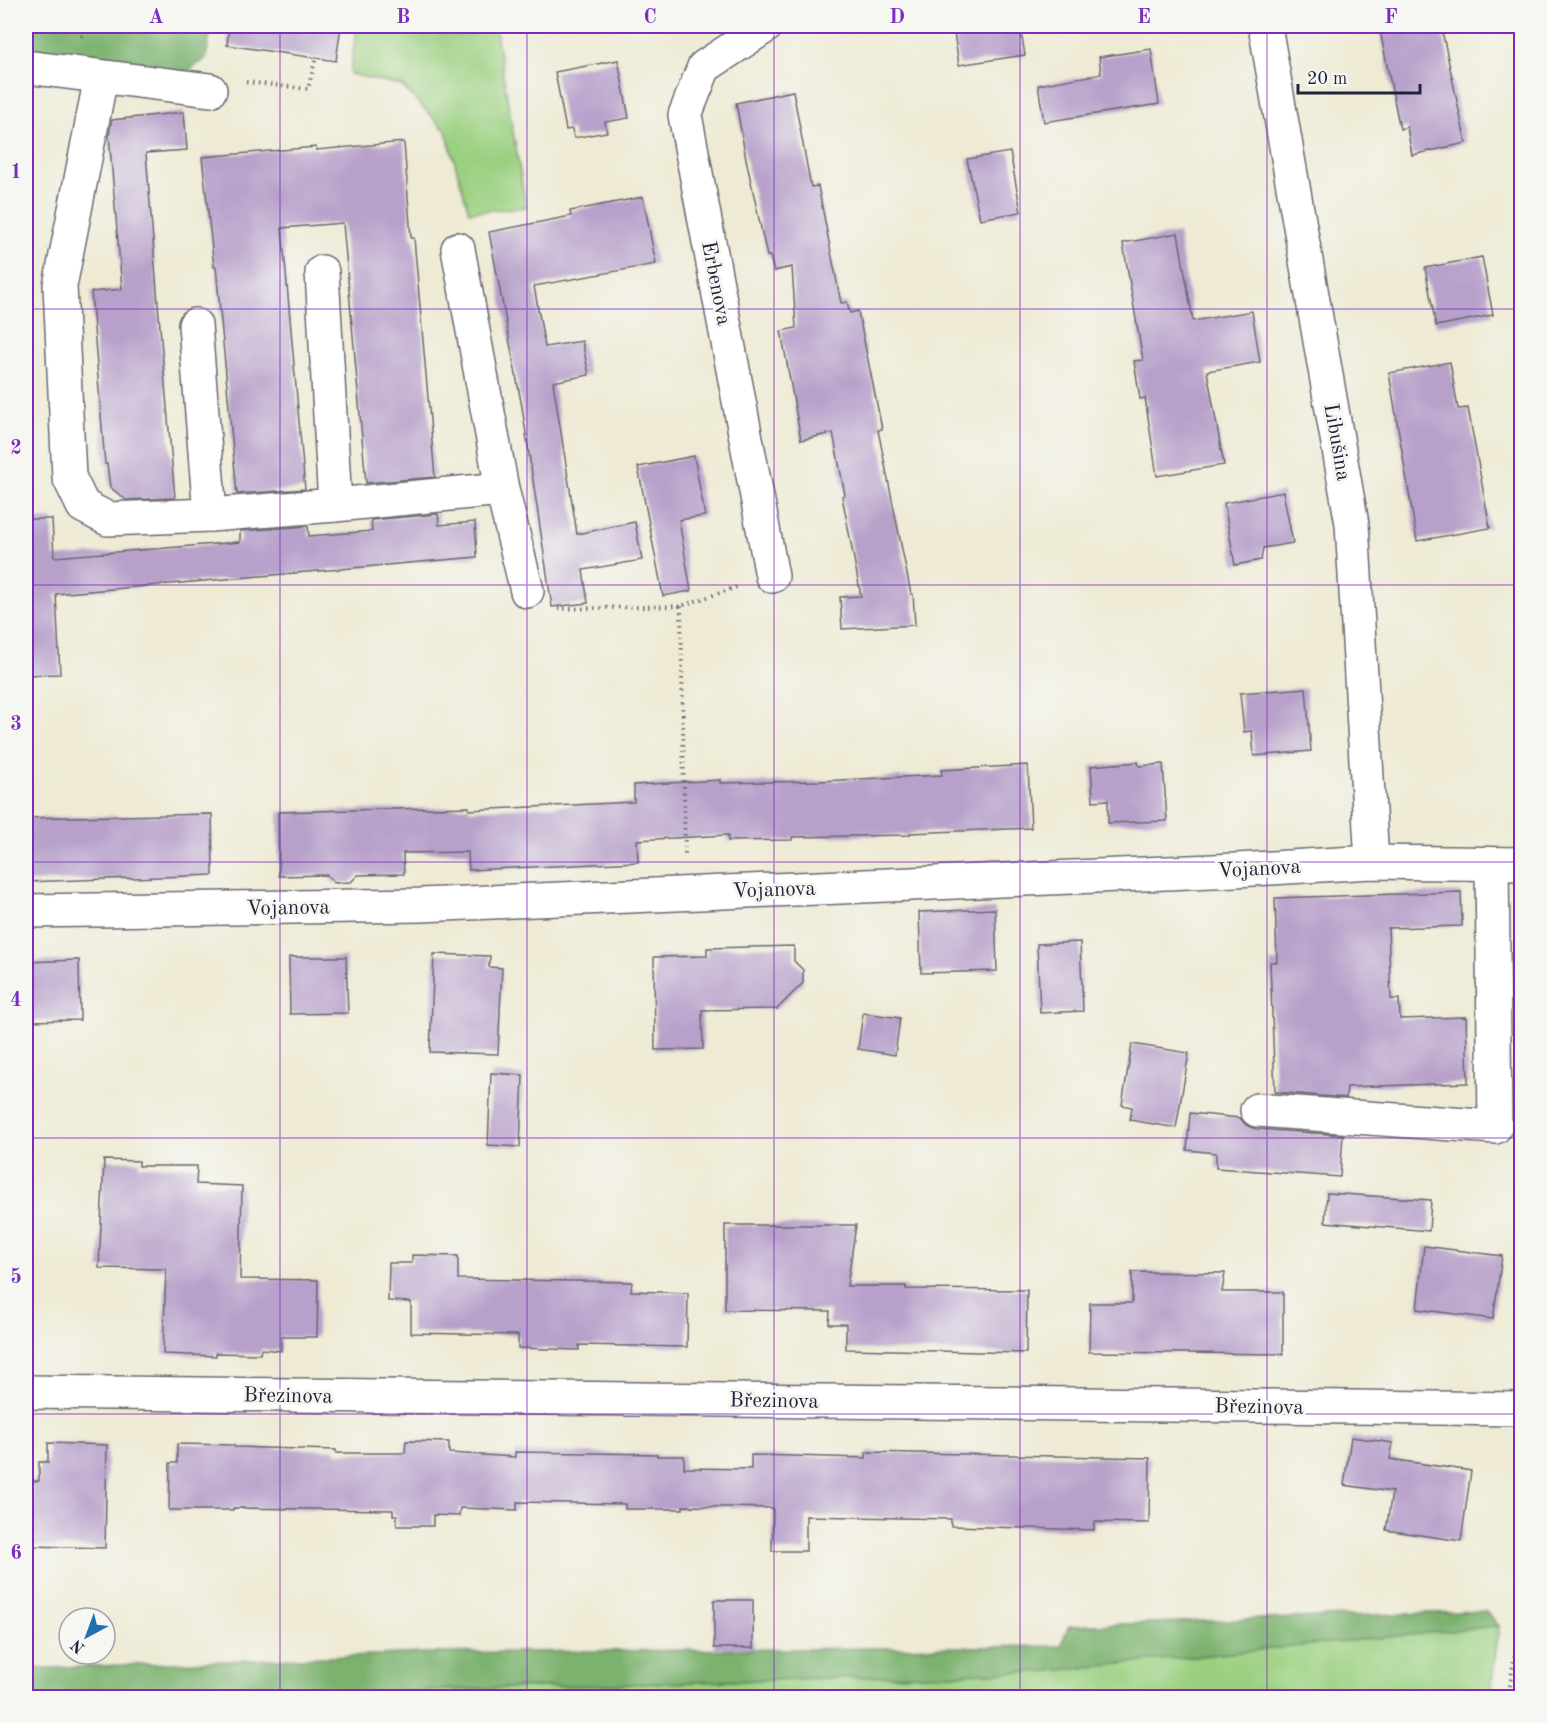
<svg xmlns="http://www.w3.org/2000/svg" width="1547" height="1723" font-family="'Old Standard TT',serif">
<rect width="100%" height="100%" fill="#f6f6f2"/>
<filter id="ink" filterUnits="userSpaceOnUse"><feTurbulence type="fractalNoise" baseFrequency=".0167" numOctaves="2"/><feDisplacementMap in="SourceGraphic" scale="12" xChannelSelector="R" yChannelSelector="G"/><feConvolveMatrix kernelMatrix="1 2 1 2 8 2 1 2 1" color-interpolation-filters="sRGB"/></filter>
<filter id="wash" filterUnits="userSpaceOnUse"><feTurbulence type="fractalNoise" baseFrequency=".008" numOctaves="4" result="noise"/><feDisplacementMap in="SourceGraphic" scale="24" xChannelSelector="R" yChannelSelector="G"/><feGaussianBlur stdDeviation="1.35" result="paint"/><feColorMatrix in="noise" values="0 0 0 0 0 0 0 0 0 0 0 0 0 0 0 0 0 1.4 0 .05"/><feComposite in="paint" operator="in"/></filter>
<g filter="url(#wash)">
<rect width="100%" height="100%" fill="#eeead4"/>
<g fill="#9bd080" stroke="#5e795e" stroke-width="1.5">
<polygon points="357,26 495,26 526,207 469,212 446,131 402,86 350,74"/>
<polygon points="1499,1626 1490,1697 204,1698 1049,1671"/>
</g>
<g fill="#7cb26e" stroke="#4f6a54" stroke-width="1.5">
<polygon points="26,26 211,26 206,58 185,73 26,55"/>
<polygon points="1486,1611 1499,1626 1049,1671 204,1697 26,1697 26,1669 425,1653 1060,1646 1069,1626"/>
</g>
<g id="blocks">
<g fill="#b7a0ca">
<polygon points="229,26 341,26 336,61 227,45"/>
<polygon points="953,26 1020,26 1025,55 959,65"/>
<polygon points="1379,26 1441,26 1466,143 1412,155 1407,127 1400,129"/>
<polygon points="1151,49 1159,104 1044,122 1038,85 1101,74 1099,57"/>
<polygon points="618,60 629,118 605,122 607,132 574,138 572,129 566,130 555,72"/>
<polygon points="793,91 811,187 818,186 841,303 847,302 850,313 858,311 882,429 878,430 911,594 913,594 915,625 842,629 840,597 861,596 842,496 845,495 833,433 801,440 781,331 796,328 792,267 774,271 770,256 767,256 746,159 736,103"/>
<polygon points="184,112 187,150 146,153 159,316 175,498 126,500 110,487 107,464 105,464 91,292 122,289 109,135 112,120"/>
<polygon points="404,142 411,238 414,238 435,477 366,483 343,223 282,228 305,489 237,494 216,267 214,267 202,157 316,147 316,150"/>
<polygon points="1010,152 1021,212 980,219 967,159"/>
<polygon points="643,197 656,264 534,286 545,347 582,341 589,375 553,382 577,534 635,522 642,560 583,570 588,603 552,607 522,407 489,232 571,216 570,211"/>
<polygon points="1178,233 1193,321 1252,311 1260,362 1207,371 1224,465 1157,476 1145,398 1140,399 1134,361 1143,360 1123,243"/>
<polygon points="1482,257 1493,315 1436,326 1425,268"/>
<polygon points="1450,362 1458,409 1468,408 1490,528 1417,541 1389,373"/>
<polygon points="694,456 705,516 679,520 691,591 663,596 638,467"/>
<polygon points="1283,492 1293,543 1263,548 1261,560 1235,565 1224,503"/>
<polygon points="438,514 439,525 475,522 477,557 56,594 60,674 26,675 26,519 52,519 54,557 240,542 240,531 308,526 309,536 372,531 371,520"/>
<polygon points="1306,688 1311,751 1254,756 1252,731 1244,732 1240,693"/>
<polygon points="1138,762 1139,766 1163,764 1167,821 1108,823 1108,800 1093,801 1091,766"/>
<polygon points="1028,765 1031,828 910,833 910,835 792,837 792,840 728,841 728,835 637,840 638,862 469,870 468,852 403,853 404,874 358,875 351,882 334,883 327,875 279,876 278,812 469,807 469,810 634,802 634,785 720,780 720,783 820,781 942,775 941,770"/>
<polygon points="212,814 213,875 26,882 26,818"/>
<polygon points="1461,892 1462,926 1388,928 1391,999 1399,999 1400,1019 1466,1017 1468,1083 1347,1087 1346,1098 1275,1092 1270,962 1277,962 1275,898"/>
<polygon points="995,909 997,971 921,973 919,912"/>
<polygon points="1080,942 1083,1011 1040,1013 1037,944"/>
<polygon points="794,946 794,961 803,970 803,983 777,1009 702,1010 703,1049 655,1050 654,957 707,956 707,948"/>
<polygon points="434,954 490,956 489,967 502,968 498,1054 430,1052"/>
<polygon points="289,957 346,957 348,1013 290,1014"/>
<polygon points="79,960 80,1020 26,1021 26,962"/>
<polygon points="863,1013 900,1018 895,1055 858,1049"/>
<polygon points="1132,1044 1189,1053 1176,1128 1130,1120 1132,1107 1122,1105"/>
<polygon points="491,1073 523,1075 520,1147 488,1145"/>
<polygon points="1190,1113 1240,1118 1246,1125 1256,1129 1343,1135 1340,1177 1216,1168 1216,1153 1187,1150"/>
<polygon points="104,1160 139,1161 139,1166 197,1166 196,1184 242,1186 240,1279 318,1280 317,1337 281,1337 281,1351 261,1349 260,1354 216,1353 216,1356 163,1354 166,1269 99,1268"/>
<polygon points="1327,1193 1431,1200 1429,1231 1325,1222"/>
<polygon points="725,1225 856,1225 847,1286 906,1286 906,1289 1027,1290 1026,1353 846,1349 846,1324 829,1324 830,1311 725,1310"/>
<polygon points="1424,1246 1502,1256 1493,1319 1417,1309"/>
<polygon points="412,1255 458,1256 458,1279 632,1282 631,1291 688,1293 687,1347 579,1345 579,1350 518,1348 518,1335 411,1333 411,1302 388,1301 389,1263 412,1263"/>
<polygon points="1132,1272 1225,1273 1222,1292 1283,1292 1283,1354 1089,1352 1090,1303 1132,1303"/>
<polygon points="1351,1437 1393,1443 1390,1459 1471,1471 1461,1541 1386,1530 1392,1492 1344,1485"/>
<polygon points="406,1441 449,1442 449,1453 515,1457 515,1452 657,1454 657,1456 684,1456 684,1468 751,1469 751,1455 866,1458 866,1452 1150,1458 1149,1523 1094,1522 1094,1530 951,1526 951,1519 806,1516 806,1551 772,1551 773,1508 683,1506 683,1509 625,1509 625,1504 517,1502 517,1510 460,1508 459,1516 433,1515 433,1526 397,1526 397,1515 393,1515 393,1510 233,1508 233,1510 169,1510 170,1463 177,1463 177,1444 234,1445 234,1447 336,1450 336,1453 405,1453"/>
<polygon points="48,1443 107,1445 105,1548 31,1546 32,1481 39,1481 39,1462 48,1462"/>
<rect x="714" y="1600" width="39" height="48"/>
</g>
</g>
</g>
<g filter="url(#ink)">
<use href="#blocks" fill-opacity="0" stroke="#696871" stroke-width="1.5"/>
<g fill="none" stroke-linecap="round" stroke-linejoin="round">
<defs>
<g id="minor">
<polyline points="766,26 704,67 685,115 772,576"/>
<polyline points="1265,26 1352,524 1372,862"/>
<polyline points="26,67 210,90"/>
<polyline points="101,77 60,286 69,477 83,506 108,519 210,515 335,505 502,489"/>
<polyline points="458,249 502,489 527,591"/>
<polyline points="322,272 335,505"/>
<polyline points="195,325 210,515"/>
<polyline points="26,911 421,905 1236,870 1372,862 1522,864"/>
<polyline points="1257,1110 1495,1127 1492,864"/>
<polyline points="26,1392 1522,1409"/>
</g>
</defs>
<use href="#minor" stroke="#696871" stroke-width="36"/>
<g stroke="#696871" stroke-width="4" stroke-dasharray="1.5 4.5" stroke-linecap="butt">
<polyline points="82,37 83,26"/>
<polyline points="246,82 308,89 316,57"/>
<polyline points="681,606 685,856"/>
<polyline points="558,609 681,606 737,587"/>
<polyline points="1508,1698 1522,1606"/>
</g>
<use href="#minor" stroke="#fff" stroke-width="33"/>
</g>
</g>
<path fill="none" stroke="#7b2cbf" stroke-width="1.5" stroke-opacity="0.55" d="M280 26V1698M527 26V1698M774 26V1698M1020 26V1698M1267 26V1698M26 309H1522M26 585H1522M26 862H1522M26 1138H1522M26 1414H1522"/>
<g text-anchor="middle" stroke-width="6" stroke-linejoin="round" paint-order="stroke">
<g font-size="21" fill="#22223b" stroke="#f6f6f2">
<text transform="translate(717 283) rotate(79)" y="7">Erbenova</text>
<text transform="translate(1338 442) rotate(80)" y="7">Libušina</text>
<text transform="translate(1259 868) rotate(-3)" y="7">Vojanova</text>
<text transform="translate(774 889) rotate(-2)" y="7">Vojanova</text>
<text transform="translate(288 907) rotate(-1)" y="7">Vojanova</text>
<text transform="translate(288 1395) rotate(1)" y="7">Březinova</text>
<text transform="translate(774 1400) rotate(1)" y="7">Březinova</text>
<text transform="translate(1259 1406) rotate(1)" y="7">Březinova</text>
</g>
</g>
<rect width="1547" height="1723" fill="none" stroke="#f6f6f2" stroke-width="66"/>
<g transform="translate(87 1636) rotate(221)"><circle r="28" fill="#f6f6f2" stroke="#a1a1a9" stroke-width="1.5"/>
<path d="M0-4.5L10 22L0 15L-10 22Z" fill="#1f6fb2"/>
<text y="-9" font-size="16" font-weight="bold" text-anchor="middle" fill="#22223b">N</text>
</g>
<path d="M1298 84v9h122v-9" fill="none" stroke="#22223b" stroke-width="3"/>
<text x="1307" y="84" font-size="18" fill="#22223b" stroke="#f6f6f2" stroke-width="4.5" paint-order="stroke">20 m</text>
<rect x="33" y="33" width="1481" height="1657" fill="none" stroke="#7b2cbf" stroke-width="2"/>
<g font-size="20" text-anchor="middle" font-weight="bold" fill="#7b2cbf">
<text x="156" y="23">A</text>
<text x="403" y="23">B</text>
<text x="650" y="23">C</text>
<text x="897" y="23">D</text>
<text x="1144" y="23">E</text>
<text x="1391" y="23">F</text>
<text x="16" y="178">1</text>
<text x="16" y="454">2</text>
<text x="16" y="730">3</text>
<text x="16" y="1006">4</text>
<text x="16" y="1283">5</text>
<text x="16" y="1559">6</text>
</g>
</svg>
